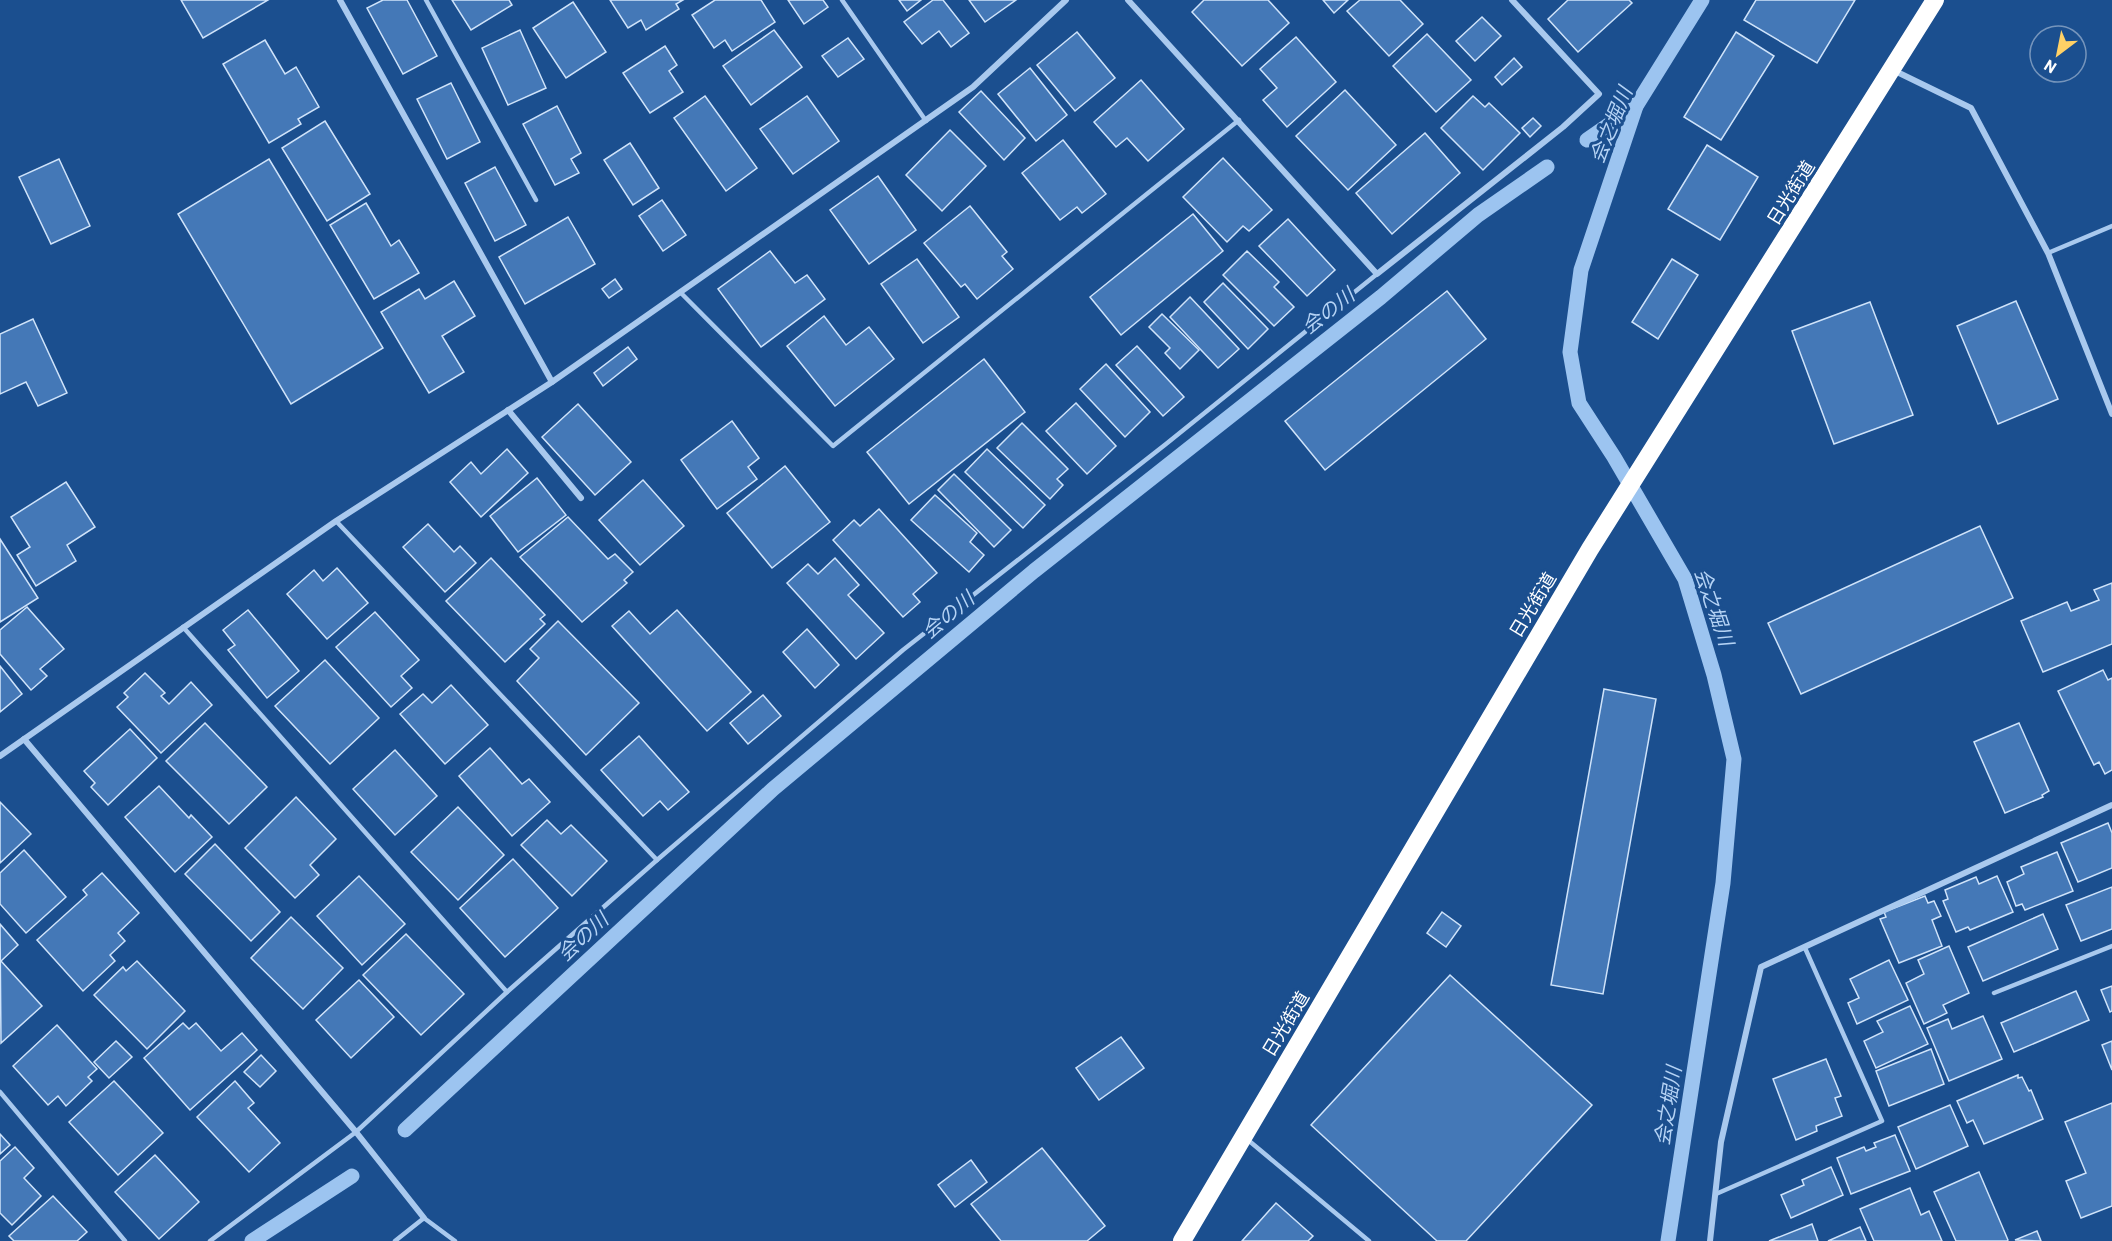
<svg xmlns="http://www.w3.org/2000/svg" width="2112" height="1241" font-family="Barlow,'Noto Sans JP',sans-serif">
<rect width="100%" height="100%" fill="#1b4f8f"/>
<g fill="none" stroke-linecap="round" stroke-linejoin="round">
<g stroke="#9cc4f0" stroke-width="15">
<polyline points="1587,140 1636,106"/>
<polyline points="405,1130 773,789 1034,571 1381,297 1478,215 1547,167"/>
<polyline points="252,1241 352,1176"/>
<polyline points="1668,1241 1723,883 1734,759 1714,675 1685,579 1614,457 1579,403 1570,352 1581,270 1636,106 1702,0"/>
</g>
</g>
<g fill="#4478b7" stroke="#cfe3fa" stroke-width="1.5">
<polygon points="181,0 268,0 203,38"/>
<polygon points="383,0 407,0 437,56 403,74 367,8"/>
<polygon points="452,0 509,0 512,5 471,30"/>
<polygon points="610,0 683,0 676,4 679,9 646,30 641,20 628,28"/>
<polygon points="715,0 761,0 775,22 732,51 725,40 714,48 692,15"/>
<polygon points="788,0 823,0 828,7 804,24"/>
<polygon points="899,0 921,0 907,11"/>
<polygon points="933,0 943,0 969,33 951,47 939,31 922,44 904,22"/>
<polygon points="969,0 1016,0 985,22"/>
<polygon points="1204,0 1268,0 1289,23 1242,66 1192,12"/>
<polygon points="1323,0 1348,0 1334,13"/>
<polygon points="1360,0 1400,0 1423,24 1389,56 1347,11"/>
<polygon points="1568,0 1629,0 1632,3 1578,52 1548,19"/>
<polygon points="1756,0 1855,0 1817,63 1744,20"/>
<polygon points="573,2 606,52 566,78 533,28"/>
<polygon points="1482,17 1501,36 1475,61 1456,41"/>
<polygon points="520,30 546,88 508,105 482,48"/>
<polygon points="774,30 802,67 751,105 723,66"/>
<polygon points="1077,32 1115,78 1075,111 1037,65"/>
<polygon points="1736,32 1774,56 1721,140 1684,117"/>
<polygon points="1427,34 1471,80 1436,112 1393,66"/>
<polygon points="1296,37 1336,82 1287,127 1263,100 1277,88 1260,69"/>
<polygon points="848,38 864,59 838,77 822,56"/>
<polygon points="265,40 285,74 296,67 319,107 298,119 301,124 269,143 223,64"/>
<polygon points="665,46 677,65 669,71 683,92 650,113 623,73"/>
<polygon points="1514,58 1522,67 1502,85 1495,77"/>
<polygon points="1030,68 1067,115 1036,141 998,94"/>
<polygon points="1141,80 1184,129 1148,161 1127,138 1116,147 1094,122"/>
<polygon points="451,83 480,142 447,159 417,99"/>
<polygon points="1345,90 1396,145 1348,190 1296,136"/>
<polygon points="981,91 1025,138 1004,160 959,112"/>
<polygon points="705,96 757,168 726,191 674,118"/>
<polygon points="807,96 839,141 793,174 760,129"/>
<polygon points="1473,96 1485,107 1489,103 1520,133 1483,170 1441,128"/>
<polygon points="557,106 581,153 571,159 579,173 555,185 523,124"/>
<polygon points="1533,118 1541,126 1530,137 1522,128"/>
<polygon points="325,121 370,194 327,221 282,148"/>
<polygon points="950,130 986,166 942,211 906,175"/>
<polygon points="1425,133 1460,173 1392,234 1356,193"/>
<polygon points="1063,140 1106,194 1082,213 1077,207 1060,220 1022,173"/>
<polygon points="630,143 659,188 633,205 604,160"/>
<polygon points="1707,145 1758,177 1720,240 1668,209"/>
<polygon points="1223,158 1272,210 1249,231 1243,226 1227,242 1183,197"/>
<polygon points="59,159 90,226 51,244 19,177"/>
<polygon points="269,159 383,348 291,404 178,214"/>
<polygon points="495,167 526,225 495,241 465,183"/>
<polygon points="878,176 916,230 869,264 830,210"/>
<polygon points="662,200 686,235 663,251 639,216"/>
<polygon points="366,203 391,246 399,240 419,273 374,299 330,225"/>
<polygon points="970,206 1007,252 1002,256 1013,269 977,299 965,284 961,287 924,243"/>
<polygon points="1193,214 1223,251 1121,335 1090,297"/>
<polygon points="568,217 595,264 525,304 499,257"/>
<polygon points="1288,219 1335,270 1307,296 1259,246"/>
<polygon points="770,251 795,283 807,275 825,299 761,347 718,289"/>
<polygon points="1247,251 1279,282 1274,287 1294,307 1274,326 1223,275"/>
<polygon points="917,259 959,317 923,343 881,284"/>
<polygon points="1672,259 1698,275 1658,339 1632,322"/>
<polygon points="615,279 622,289 609,298 602,289"/>
<polygon points="454,281 475,316 442,336 464,372 429,393 381,312 419,289 425,299"/>
<polygon points="1223,283 1268,329 1248,349 1204,302"/>
<polygon points="1447,291 1486,339 1325,470 1285,421"/>
<polygon points="1190,297 1239,349 1218,368 1170,317"/>
<polygon points="2016,301 2058,399 1998,424 1957,326"/>
<polygon points="1870,302 1913,415 1834,444 1792,331"/>
<polygon points="1162,314 1199,350 1180,369 1165,353 1170,348 1149,327"/>
<polygon points="824,316 846,345 869,327 894,359 835,406 787,346"/>
<polygon points="33,319 67,393 38,406 26,382 0,394 0,334"/>
<polygon points="1137,346 1184,397 1163,416 1116,365"/>
<polygon points="628,347 637,359 603,386 594,373"/>
<polygon points="984,359 1025,412 909,504 867,452"/>
<polygon points="1106,364 1150,412 1125,437 1080,389"/>
<polygon points="1076,403 1116,446 1087,474 1046,431"/>
<polygon points="578,404 631,462 595,495 542,437"/>
<polygon points="732,421 759,458 748,467 757,479 717,509 681,460"/>
<polygon points="1022,423 1068,469 1057,479 1063,485 1050,499 997,448"/>
<polygon points="507,449 528,473 481,517 450,482 471,462 481,474"/>
<polygon points="987,449 1045,505 1023,528 965,472"/>
<polygon points="785,466 830,522 772,568 727,513"/>
<polygon points="954,474 1011,530 994,547 938,490"/>
<polygon points="537,478 566,515 518,552 490,516"/>
<polygon points="643,480 684,526 640,565 599,520"/>
<polygon points="66,482 95,527 67,545 76,561 36,586 17,555 30,547 11,517"/>
<polygon points="935,495 977,533 970,542 984,555 969,572 911,520"/>
<polygon points="879,509 937,573 913,594 920,602 903,617 833,540 854,520 860,526"/>
<polygon points="568,517 608,559 615,554 633,572 624,580 627,583 582,622 520,557"/>
<polygon points="428,524 454,552 460,546 476,563 445,592 403,547"/>
<polygon points="1980,526 2013,598 1801,694 1768,623"/>
<polygon points="0,539 38,598 0,622"/>
<polygon points="491,558 545,615 540,619 545,624 505,662 446,601"/>
<polygon points="835,558 859,585 848,595 884,633 856,659 787,583 808,564 818,574"/>
<polygon points="337,568 368,603 327,639 287,594 314,570 323,581"/>
<polygon points="2112,583 2112,644 2043,672 2021,621 2067,602 2071,611 2099,600 2094,590"/>
<polygon points="27,607 64,649 40,669 47,676 31,690 0,654 0,630"/>
<polygon points="248,610 299,671 267,698 228,650 235,645 223,630"/>
<polygon points="677,610 751,692 707,731 612,626 629,611 650,634"/>
<polygon points="375,612 419,660 401,676 412,688 391,707 336,647"/>
<polygon points="558,621 639,703 586,755 517,681 539,658 530,649"/>
<polygon points="807,629 839,665 815,688 783,652"/>
<polygon points="325,660 379,718 330,764 275,706"/>
<polygon points="0,666 22,694 0,712"/>
<polygon points="2103,670 2108,680 2112,678 2112,770 2105,774 2099,762 2094,765 2058,691"/>
<polygon points="145,673 165,693 161,696 169,704 191,682 212,705 161,753 117,707 128,697 124,693"/>
<polygon points="451,685 488,725 445,764 400,714 423,694 432,703"/>
<polygon points="1604,689 1656,699 1603,994 1551,985"/>
<polygon points="763,695 781,716 748,744 730,723"/>
<polygon points="205,723 267,787 229,824 166,761"/>
<polygon points="2019,723 2049,791 2042,795 2043,797 2005,813 1974,742"/>
<polygon points="130,729 157,758 108,805 91,787 95,783 84,771"/>
<polygon points="639,736 689,792 668,810 660,801 643,816 601,770"/>
<polygon points="490,748 522,784 529,779 550,802 512,836 459,776"/>
<polygon points="395,750 437,796 395,835 353,789"/>
<polygon points="159,786 189,818 191,815 212,837 175,872 125,817"/>
<polygon points="296,797 336,839 310,865 319,875 295,898 245,848"/>
<polygon points="0,802 31,834 0,863"/>
<polygon points="458,807 504,855 458,900 411,852"/>
<polygon points="547,820 561,834 571,825 607,861 572,896 521,845"/>
<polygon points="2108,823 2112,833 2112,868 2078,882 2061,843"/>
<polygon points="215,844 280,912 251,941 185,874"/>
<polygon points="24,850 66,897 26,933 0,904 0,873"/>
<polygon points="2057,852 2073,891 2025,910 2022,904 2016,906 2007,882 2024,874 2021,867"/>
<polygon points="513,859 558,908 505,957 460,908"/>
<polygon points="102,873 139,913 118,933 125,941 110,955 115,961 83,991 37,940 87,895 83,890"/>
<polygon points="359,876 405,924 362,965 317,916"/>
<polygon points="1997,876 2013,912 1970,930 1968,927 1956,932 1943,901 1948,899 1945,890 1976,877 1979,884"/>
<polygon points="2112,887 2112,929 2081,941 2066,905"/>
<polygon points="1925,896 1928,903 1934,901 1941,916 1932,920 1942,946 1899,963 1880,919 1886,917 1884,912"/>
<polygon points="1442,912 1461,926 1446,947 1427,933"/>
<polygon points="2043,914 2058,949 1983,981 1968,947"/>
<polygon points="291,917 343,968 303,1009 251,958"/>
<polygon points="0,924 18,945 1,961 42,1006 1,1043"/>
<polygon points="406,934 464,994 421,1035 363,975"/>
<polygon points="1949,946 1969,993 1943,1005 1947,1013 1924,1024 1906,983 1924,974 1918,960"/>
<polygon points="1889,960 1908,1000 1857,1024 1848,1003 1859,998 1850,979"/>
<polygon points="137,961 185,1011 147,1049 94,995 123,967 126,971"/>
<polygon points="1450,975 1592,1105 1466,1241 1437,1241 1311,1125"/>
<polygon points="359,980 394,1017 351,1058 316,1020"/>
<polygon points="2112,986 2112,1011 2110,1012 2101,990"/>
<polygon points="2076,991 2089,1020 2014,1052 2001,1023"/>
<polygon points="1910,1006 1928,1044 1876,1068 1864,1041 1883,1032 1877,1021"/>
<polygon points="1983,1016 2002,1059 1949,1081 1927,1028 1948,1019 1952,1029"/>
<polygon points="183,1023 189,1029 196,1023 221,1051 242,1033 257,1050 190,1110 144,1058"/>
<polygon points="57,1025 97,1069 88,1077 92,1081 66,1106 58,1096 48,1105 13,1066"/>
<polygon points="1121,1037 1144,1068 1099,1100 1076,1068"/>
<polygon points="116,1041 132,1057 109,1078 94,1062"/>
<polygon points="2112,1041 2112,1070 2102,1045"/>
<polygon points="1931,1049 1944,1084 1889,1106 1876,1071"/>
<polygon points="261,1055 276,1071 260,1087 244,1072"/>
<polygon points="1826,1059 1841,1096 1835,1098 1842,1116 1816,1126 1817,1131 1796,1140 1773,1079"/>
<polygon points="2018,1075 2018,1078 2022,1077 2029,1091 2031,1090 2043,1119 1984,1144 1973,1120 1967,1123 1957,1101"/>
<polygon points="114,1081 163,1133 118,1175 69,1122"/>
<polygon points="235,1081 254,1103 248,1108 280,1143 249,1172 197,1117"/>
<polygon points="2112,1103 2112,1206 2081,1218 2066,1181 2086,1173 2065,1122"/>
<polygon points="1950,1105 1968,1146 1916,1169 1898,1127"/>
<polygon points="0,1134 10,1145 0,1154"/>
<polygon points="1895,1135 1910,1171 1851,1194 1837,1158 1864,1147 1866,1151 1876,1147 1874,1143"/>
<polygon points="15,1147 34,1168 24,1178 41,1196 12,1225 0,1213 0,1161"/>
<polygon points="1042,1148 1105,1226 1087,1241 1001,1241 971,1204"/>
<polygon points="155,1155 199,1202 159,1239 115,1192"/>
<polygon points="971,1160 987,1182 955,1207 938,1185"/>
<polygon points="1831,1167 1843,1195 1791,1218 1781,1195 1804,1185 1802,1180"/>
<polygon points="1979,1172 2008,1240 2007,1241 1956,1241 1934,1192"/>
<polygon points="1910,1188 1921,1215 1929,1211 1942,1241 1874,1241 1860,1209"/>
<polygon points="53,1196 87,1232 77,1241 14,1241 9,1236"/>
<polygon points="1276,1203 1313,1236 1308,1241 1242,1241"/>
<polygon points="1812,1224 1818,1241 1769,1241"/>
<polygon points="1860,1227 1866,1241 1828,1241"/>
<polygon points="2037,1231 2041,1241 2015,1240"/>
</g>
<g fill="none" stroke-linecap="round" stroke-linejoin="round">
<g stroke="#a9c9ee" stroke-width="4.5">
<polyline points="426,0 536,200"/>
<polyline points="842,0 926,121"/>
<polyline points="2048,253 2112,226"/>
<polyline points="680,292 833,446 1239,120"/>
<polyline points="336,521 657,860"/>
<polyline points="183,627 507,992"/>
<polyline points="1994,993 2112,946"/>
<polyline points="0,1092 125,1241"/>
<polyline points="1248,1140 1369,1241"/>
<polyline points="1716,1194 1882,1121 1805,948"/>
<polyline points="210,1241 356,1132 507,992 657,860 903,650 1166,444 1377,274"/>
<polyline points="395,1241 424,1218 455,1241"/>
</g>
<g stroke="#a9c9ee" stroke-width="6">
<polyline points="340,0 552,382"/>
<polyline points="1128,0 1377,274 1563,127 1599,94 1512,0"/>
<polyline points="1895,71 1971,108 2048,253 2112,414"/>
<polyline points="508,410 581,498"/>
<polyline points="24,739 356,1132 424,1218"/>
<polyline points="0,756 336,521 552,382 973,87 1066,0"/>
<polyline points="1710,1241 1721,1142 1761,967 2112,805"/>
</g>
<polyline stroke="#fff" stroke-width="18" points="1182,1241 1590,549 1935,0"/>
</g>
<g text-anchor="middle" stroke-width="6" stroke-linejoin="round" paint-order="stroke">
<g font-size="18" fill="#fff" stroke="#1b4f8f">
<text transform="translate(1791 193) rotate(-58)" y="6">日光街道</text>
<text transform="translate(1533 605) rotate(-59)" y="6">日光街道</text>
<text transform="translate(1286 1024) rotate(-59)" y="6">日光街道</text>
</g>
<g font-size="20" font-style="italic" fill="#b5d3f5" stroke="#1b4f8f">
<text transform="translate(1611 125) rotate(-68)" y="7">会之堀川</text>
<text transform="translate(1328 311) rotate(-38)" y="7">会の川</text>
<text transform="translate(1714 607) rotate(71)" y="7">会之堀川</text>
<text transform="translate(948 615) rotate(-40)" y="7">会の川</text>
<text transform="translate(583 937) rotate(-43)" y="7">会の川</text>
<text transform="translate(1668 1106) rotate(-81)" y="7">会之堀川</text>
</g>
</g>
<g transform="translate(2058 54) rotate(212)"><circle r="28" fill="#1b4f8f" stroke="#7695bc" stroke-width="1.5"/>
<path d="M0-4.5L10 22L0 15L-10 22Z" fill="#ffd166"/>
<text y="-9" font-size="16" font-weight="bold" text-anchor="middle" fill="#ffffff">N</text>
</g>
</svg>
